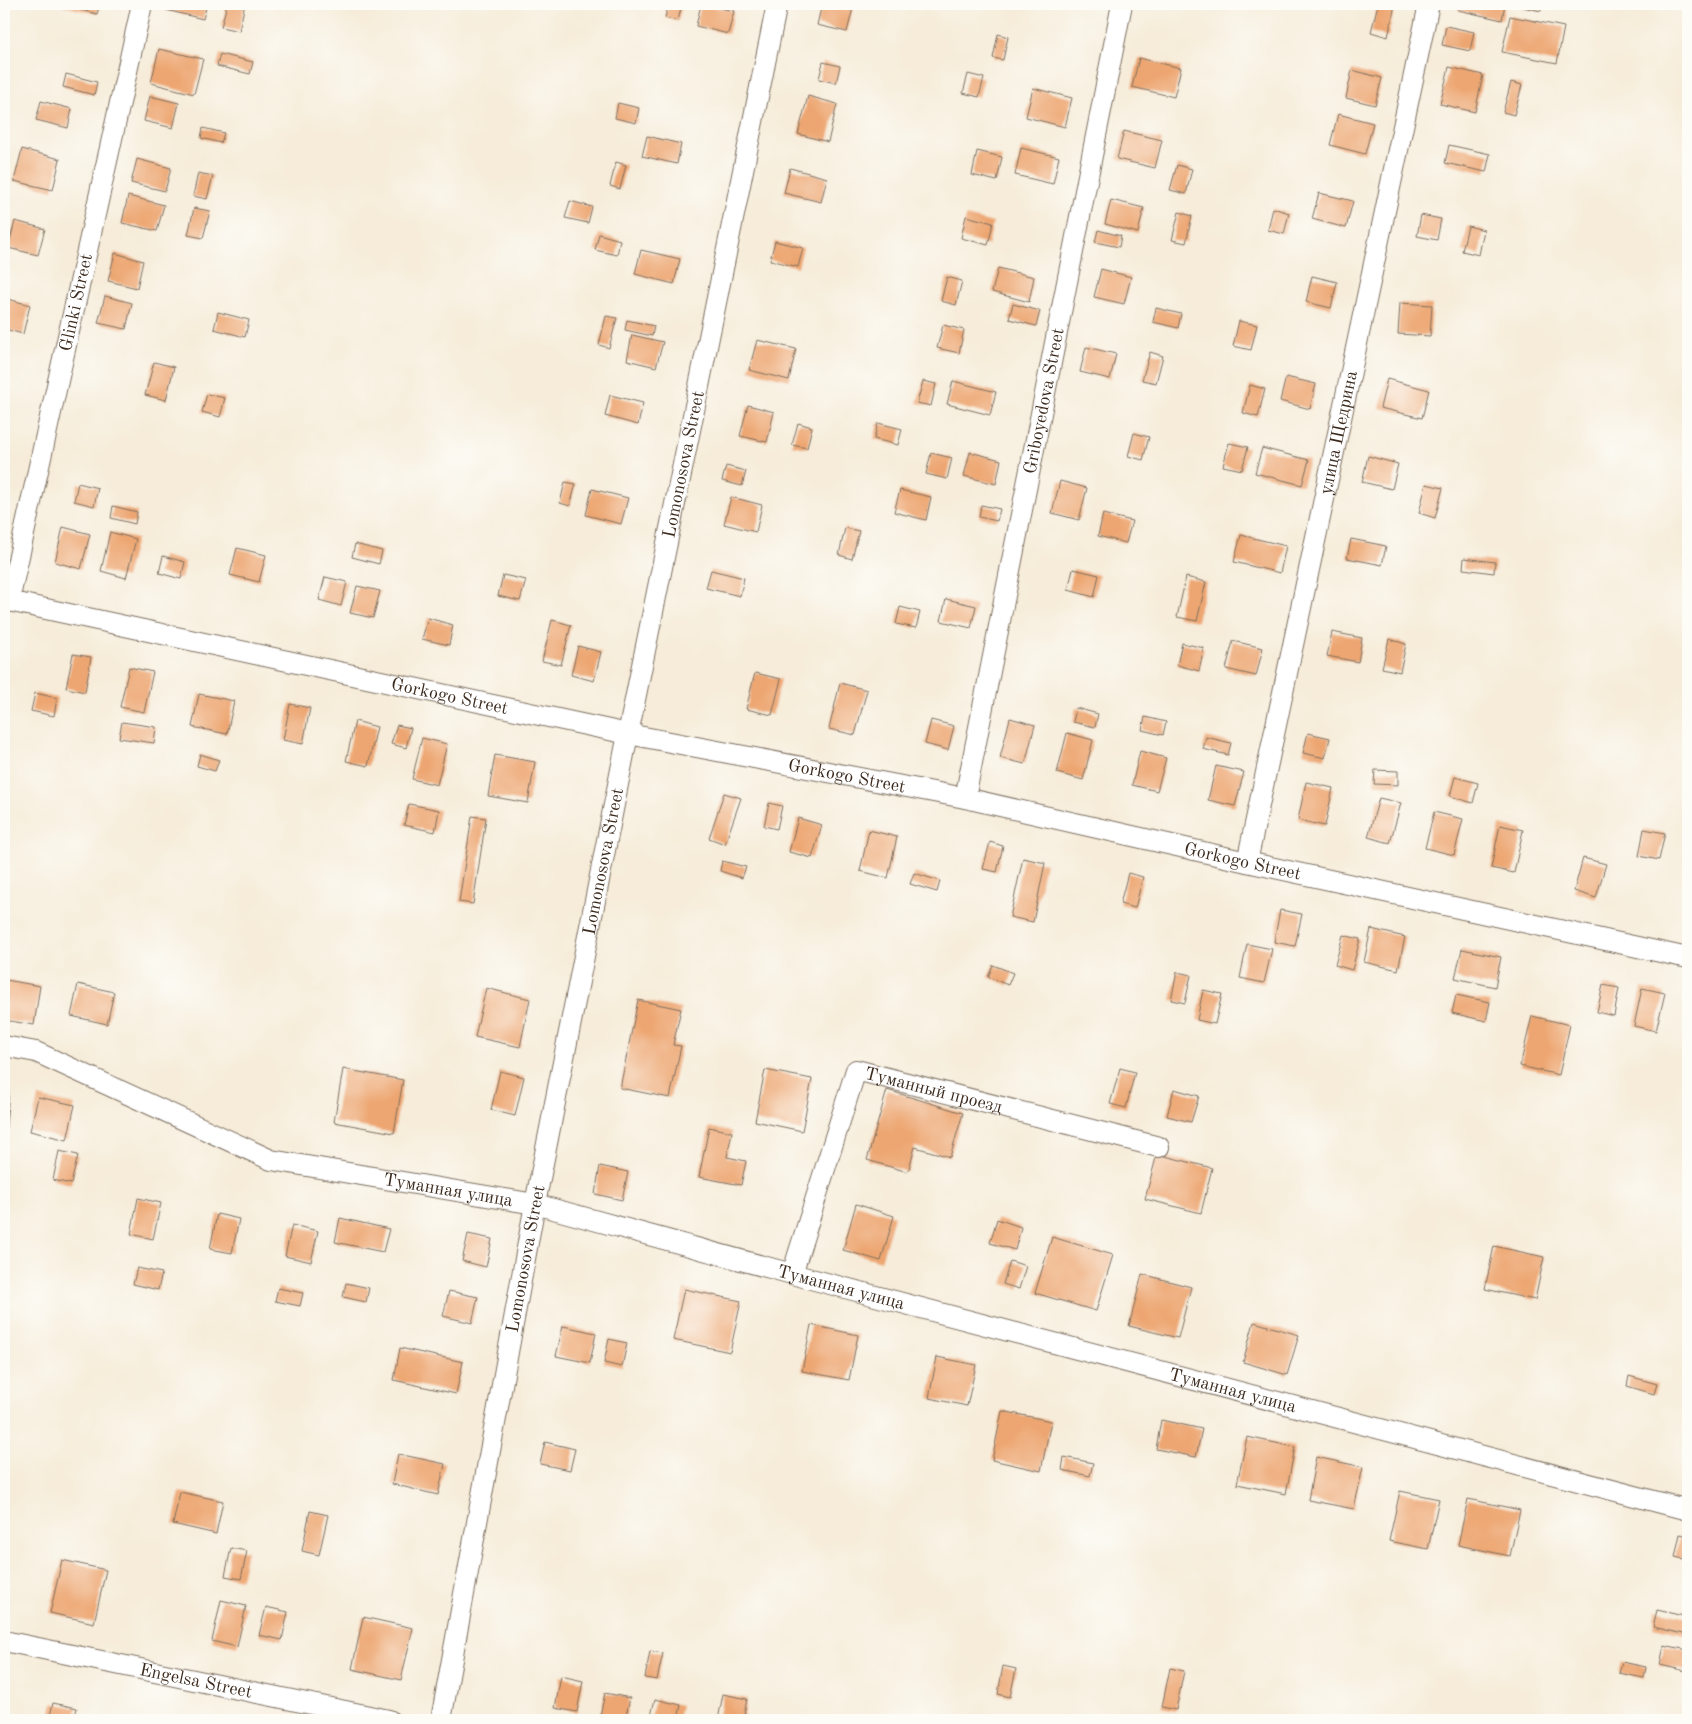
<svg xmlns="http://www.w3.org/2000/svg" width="1692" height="1724" font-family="'Old Standard TT',serif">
<rect width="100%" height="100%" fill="#fdfcf7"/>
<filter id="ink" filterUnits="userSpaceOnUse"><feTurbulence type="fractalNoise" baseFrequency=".02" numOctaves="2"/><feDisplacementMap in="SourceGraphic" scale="10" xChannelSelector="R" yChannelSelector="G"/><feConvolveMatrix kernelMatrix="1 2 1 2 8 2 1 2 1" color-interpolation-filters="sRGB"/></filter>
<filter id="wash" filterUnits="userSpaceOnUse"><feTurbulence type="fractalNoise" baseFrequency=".0096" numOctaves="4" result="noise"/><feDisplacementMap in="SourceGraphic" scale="20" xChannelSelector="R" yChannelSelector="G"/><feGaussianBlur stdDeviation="1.12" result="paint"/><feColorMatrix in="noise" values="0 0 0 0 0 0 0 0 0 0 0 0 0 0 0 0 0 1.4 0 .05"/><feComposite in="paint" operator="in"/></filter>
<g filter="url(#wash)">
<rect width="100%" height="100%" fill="#f6ecd9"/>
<g id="blocks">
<g fill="#eda671">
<polygon points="64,4 100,4 97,14 64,6"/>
<polygon points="168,4 207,4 203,19 166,10"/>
<polygon points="227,4 245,4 239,31 221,27"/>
<polygon points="668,4 682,4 678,21 665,18"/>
<polygon points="701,4 734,11 728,34 696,26"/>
<polygon points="822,4 854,4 847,32 817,25"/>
<polygon points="1378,4 1395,5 1388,37 1371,32"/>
<polygon points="1459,4 1505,4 1502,20 1458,10"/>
<polygon points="1518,4 1542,4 1541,11 1518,6"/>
<polygon points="1510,16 1564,27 1557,63 1502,52"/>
<polygon points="1446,26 1474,32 1470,51 1442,45"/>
<polygon points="998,34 1008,37 1003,60 993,58"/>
<polygon points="159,49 203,59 194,94 151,83"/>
<polygon points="220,54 253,62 250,74 217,66"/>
<polygon points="1139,58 1181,68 1174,97 1132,87"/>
<polygon points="823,62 840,66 836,83 819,79"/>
<polygon points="1449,67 1483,75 1475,112 1440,104"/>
<polygon points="1352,70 1382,78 1375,105 1346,98"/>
<polygon points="66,74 97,82 94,95 63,87"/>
<polygon points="968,74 984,78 979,97 963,93"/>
<polygon points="1511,82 1522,85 1514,115 1503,112"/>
<polygon points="1033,88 1072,98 1065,127 1026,117"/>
<polygon points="150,96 179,103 173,128 144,121"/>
<polygon points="808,96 837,104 828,142 798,134"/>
<polygon points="41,101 72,109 68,128 36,120"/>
<polygon points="618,103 639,108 636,123 615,118"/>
<polygon points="1338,114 1373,123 1365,154 1330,145"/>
<polygon points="203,128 224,133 221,143 201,138"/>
<polygon points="1124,131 1162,140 1155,168 1117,159"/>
<polygon points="647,136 681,144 677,164 642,156"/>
<polygon points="1449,145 1490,154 1486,172 1445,163"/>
<polygon points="1021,148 1059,157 1053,184 1015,175"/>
<polygon points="22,149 60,159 53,190 14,181"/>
<polygon points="977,151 1002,157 997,181 972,175"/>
<polygon points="137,159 171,168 165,191 131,183"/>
<polygon points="616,162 626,165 620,189 610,186"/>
<polygon points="1177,165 1192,169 1186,194 1170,190"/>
<polygon points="790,168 827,178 821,202 784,193"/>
<polygon points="198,173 213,176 207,199 193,196"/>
<polygon points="1319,193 1353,201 1346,228 1312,219"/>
<polygon points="128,196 164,205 157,231 122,223"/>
<polygon points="1111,200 1144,208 1138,233 1105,224"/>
<polygon points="570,201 592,207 588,223 565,218"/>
<polygon points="194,208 210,211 203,238 188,235"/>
<polygon points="1273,208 1289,213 1284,234 1268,230"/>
<polygon points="1179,212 1192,216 1186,243 1172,240"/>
<polygon points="1421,215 1441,219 1437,240 1417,236"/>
<polygon points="966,216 993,223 988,245 961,238"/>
<polygon points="15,221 45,229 38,255 8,248"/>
<polygon points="1468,226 1484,230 1479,255 1462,251"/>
<polygon points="1098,230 1121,236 1119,247 1095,242"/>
<polygon points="599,234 620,240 617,255 595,250"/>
<polygon points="775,241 803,248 798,267 770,260"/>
<polygon points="641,250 680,259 674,284 635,274"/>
<polygon points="115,253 143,261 137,288 108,281"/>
<polygon points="998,268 1034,277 1029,302 992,292"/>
<polygon points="1101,269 1131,277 1124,304 1094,297"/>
<polygon points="1312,276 1337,282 1331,308 1306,302"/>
<polygon points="947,277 962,281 956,305 941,301"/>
<polygon points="105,296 132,303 126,329 98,323"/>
<polygon points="4,298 30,305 23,334 4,329"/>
<polygon points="1400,303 1432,305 1430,336 1398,334"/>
<polygon points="1013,304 1040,311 1036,326 1009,319"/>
<polygon points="1156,308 1181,314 1178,328 1153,322"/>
<polygon points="218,312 249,320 245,337 214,329"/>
<polygon points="606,316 617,318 609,348 599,345"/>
<polygon points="627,320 654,326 652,336 625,330"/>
<polygon points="1239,321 1257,325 1251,350 1233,346"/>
<polygon points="943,325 964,330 959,353 937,348"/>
<polygon points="632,335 663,342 656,367 627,360"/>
<polygon points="757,340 796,349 789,380 749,370"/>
<polygon points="1086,347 1116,354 1110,379 1080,372"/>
<polygon points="1150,352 1163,356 1156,383 1142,380"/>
<polygon points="154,362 174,367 166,400 145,395"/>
<polygon points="1286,377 1316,384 1310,409 1280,401"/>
<polygon points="1387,379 1429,390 1422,418 1380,408"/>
<polygon points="923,381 936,384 931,406 917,403"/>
<polygon points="953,381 996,392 990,415 947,404"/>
<polygon points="1250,385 1265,389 1258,417 1243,413"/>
<polygon points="207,394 225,398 220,417 202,412"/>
<polygon points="610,395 643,403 638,425 605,416"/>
<polygon points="748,405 774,412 767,442 740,436"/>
<polygon points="798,423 812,427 807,448 792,445"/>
<polygon points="878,423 902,429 898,445 874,439"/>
<polygon points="1134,433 1149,437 1143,460 1128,456"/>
<polygon points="1229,443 1248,447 1242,470 1223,466"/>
<polygon points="1262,448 1309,460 1302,485 1255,473"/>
<polygon points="970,452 1001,460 996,484 964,476"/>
<polygon points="931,453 952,458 947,479 926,474"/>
<polygon points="1368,456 1398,464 1392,489 1362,482"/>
<polygon points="726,466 746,471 742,486 722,481"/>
<polygon points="4,469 8,470 4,484"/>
<polygon points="1060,481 1087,488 1079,520 1052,513"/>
<polygon points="565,482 576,484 570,506 560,503"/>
<polygon points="78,483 98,488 94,506 74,501"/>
<polygon points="1426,484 1443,488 1435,518 1419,513"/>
<polygon points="592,489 628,498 621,524 586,515"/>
<polygon points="900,490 931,497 926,520 894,512"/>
<polygon points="731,497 762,505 756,532 724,524"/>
<polygon points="981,505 1000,509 997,521 979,517"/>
<polygon points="113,506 137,512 135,524 111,518"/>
<polygon points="1103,514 1132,521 1126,543 1098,536"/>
<polygon points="63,527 90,534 81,569 55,562"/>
<polygon points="845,528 859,531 852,559 839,555"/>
<polygon points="110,532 136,539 126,578 101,571"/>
<polygon points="1241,535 1286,546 1280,573 1234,562"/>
<polygon points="1351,539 1386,546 1382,565 1347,558"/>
<polygon points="355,544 382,551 379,564 352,557"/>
<polygon points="237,548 266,555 259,582 230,575"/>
<polygon points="163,556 185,562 181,579 159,573"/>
<polygon points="1464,558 1495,562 1494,573 1463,569"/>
<polygon points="1073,569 1099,575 1094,597 1068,590"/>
<polygon points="711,570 744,578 740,596 706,588"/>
<polygon points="503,575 526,580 520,601 498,596"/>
<polygon points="325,577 347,582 341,606 319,600"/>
<polygon points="1186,577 1206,582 1197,621 1177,617"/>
<polygon points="357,586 380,591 373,618 350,613"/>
<polygon points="946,599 976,606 971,628 941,621"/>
<polygon points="900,607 920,612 916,628 896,624"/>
<polygon points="428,618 453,625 449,645 422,639"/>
<polygon points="552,620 571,625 561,665 542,661"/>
<polygon points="1332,632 1362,638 1358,662 1327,656"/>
<polygon points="1389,639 1406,644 1400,672 1382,668"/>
<polygon points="1233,641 1263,648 1256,676 1226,669"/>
<polygon points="1182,643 1204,648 1199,671 1177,665"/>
<polygon points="578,646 601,652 594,681 571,675"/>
<polygon points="73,654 91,657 85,692 66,688"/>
<polygon points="129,667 153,672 144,712 120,707"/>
<polygon points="755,673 781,679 772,715 746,709"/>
<polygon points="840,683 867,690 855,735 829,729"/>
<polygon points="35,693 57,698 54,716 31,711"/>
<polygon points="199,694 234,701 227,734 192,727"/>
<polygon points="290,704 310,708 303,744 283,740"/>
<polygon points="1076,708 1098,714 1095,727 1073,722"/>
<polygon points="1145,717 1166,722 1163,735 1142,730"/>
<polygon points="1010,718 1035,725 1025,764 1000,758"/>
<polygon points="931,720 954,726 948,750 925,744"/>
<polygon points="355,721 377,727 368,766 346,761"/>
<polygon points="122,722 156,727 154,743 119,738"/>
<polygon points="397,725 411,728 406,748 391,744"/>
<polygon points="1067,733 1093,740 1083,780 1057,773"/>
<polygon points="1308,733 1330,738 1325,758 1303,753"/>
<polygon points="1206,737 1231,743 1228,755 1203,749"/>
<polygon points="422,738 447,744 437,785 412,779"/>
<polygon points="1140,751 1166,758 1157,791 1132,785"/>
<polygon points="200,754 219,760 215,771 197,766"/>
<polygon points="495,755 535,762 528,803 488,796"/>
<polygon points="1216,766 1244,772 1235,806 1208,800"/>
<polygon points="1375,770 1398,771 1398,785 1374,784"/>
<polygon points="1455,777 1478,783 1473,803 1450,796"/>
<polygon points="1306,782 1333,788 1325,826 1298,820"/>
<polygon points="724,793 741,798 725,844 709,838"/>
<polygon points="1379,798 1401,803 1390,843 1368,837"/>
<polygon points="769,803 782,806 777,829 764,826"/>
<polygon points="409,804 439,810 435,832 404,825"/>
<polygon points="1434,812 1463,819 1454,855 1425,848"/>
<polygon points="472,816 486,818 473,904 459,902"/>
<polygon points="798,818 822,825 812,858 789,852"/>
<polygon points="1500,825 1523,830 1514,873 1491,868"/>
<polygon points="1644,829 1665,833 1659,860 1639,856"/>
<polygon points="869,830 897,837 888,878 860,871"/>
<polygon points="990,842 1003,846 997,872 983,869"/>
<polygon points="1023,858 1045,863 1033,922 1010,917"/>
<polygon points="1583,858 1606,864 1596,898 1574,891"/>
<polygon points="722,861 746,867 742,878 720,871"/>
<polygon points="914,873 940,881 937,892 910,884"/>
<polygon points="1128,873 1143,877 1135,908 1120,904"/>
<polygon points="1280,910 1302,914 1295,946 1274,942"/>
<polygon points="1371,929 1405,937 1398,970 1364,962"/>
<polygon points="1343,935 1360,939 1352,970 1335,965"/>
<polygon points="1247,944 1272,949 1264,983 1240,978"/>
<polygon points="1462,949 1501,957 1495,987 1455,978"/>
<polygon points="993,965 1013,973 1008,985 988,977"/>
<polygon points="1177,972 1191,975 1185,1003 1171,1000"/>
<polygon points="6,980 40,986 34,1025 4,1020"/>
<polygon points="78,984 114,992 107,1024 71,1016"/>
<polygon points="1603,985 1619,988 1614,1016 1597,1012"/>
<polygon points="486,988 530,999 520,1047 475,1037"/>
<polygon points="1642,988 1665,993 1656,1031 1634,1026"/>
<polygon points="1203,990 1222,994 1215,1024 1197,1020"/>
<polygon points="1456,995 1490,1002 1486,1021 1452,1013"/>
<polygon points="638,1000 681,1009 673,1045 681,1046 670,1098 620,1088"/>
<polygon points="1532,1016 1570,1025 1559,1075 1520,1066"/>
<polygon points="1120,1068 1135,1072 1126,1108 1110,1104"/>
<polygon points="343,1069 403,1080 394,1133 334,1122"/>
<polygon points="765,1070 812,1079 802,1131 755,1121"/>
<polygon points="500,1071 524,1077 515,1116 491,1110"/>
<polygon points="1174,1089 1199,1096 1191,1122 1167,1116"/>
<polygon points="887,1090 963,1113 950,1157 915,1147 908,1172 867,1160"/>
<polygon points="4,1092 9,1092 5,1137 4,1137"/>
<polygon points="38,1097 75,1105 67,1140 30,1131"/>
<polygon points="709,1127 732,1132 727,1157 746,1161 741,1185 699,1177"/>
<polygon points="59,1151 78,1155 71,1184 53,1180"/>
<polygon points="1157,1154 1212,1168 1201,1213 1145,1199"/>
<polygon points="600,1166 628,1172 622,1200 595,1194"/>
<polygon points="138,1198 161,1203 153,1239 131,1234"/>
<polygon points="856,1204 894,1216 881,1261 843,1250"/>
<polygon points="217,1214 239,1219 232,1253 210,1249"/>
<polygon points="340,1218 389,1229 383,1252 335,1242"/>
<polygon points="997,1219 1021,1227 1015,1250 990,1243"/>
<polygon points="292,1225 318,1231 311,1262 285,1256"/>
<polygon points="468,1234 492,1239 486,1267 462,1261"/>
<polygon points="1052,1237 1113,1255 1096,1311 1035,1293"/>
<polygon points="1494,1246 1544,1257 1535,1300 1485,1289"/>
<polygon points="1010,1261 1026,1266 1019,1289 1003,1284"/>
<polygon points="137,1268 162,1273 158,1290 133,1284"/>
<polygon points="1142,1274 1191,1287 1178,1338 1129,1326"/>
<polygon points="346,1283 369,1288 366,1302 343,1297"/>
<polygon points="278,1288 303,1293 300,1306 275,1301"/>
<polygon points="684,1289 741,1301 730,1352 673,1340"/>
<polygon points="449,1291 478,1297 472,1323 443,1316"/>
<polygon points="1254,1322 1299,1335 1287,1375 1243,1362"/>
<polygon points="811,1325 858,1335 849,1380 802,1371"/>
<polygon points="563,1326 596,1333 590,1363 556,1356"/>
<polygon points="609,1339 627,1343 622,1367 604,1363"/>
<polygon points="400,1348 463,1362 456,1394 394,1380"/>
<polygon points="937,1357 976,1365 967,1406 929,1398"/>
<polygon points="1629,1376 1657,1384 1654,1394 1627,1386"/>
<polygon points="1002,1411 1051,1421 1041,1471 992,1460"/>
<polygon points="1161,1420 1202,1429 1196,1457 1156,1449"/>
<polygon points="1247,1437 1295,1447 1286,1494 1237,1484"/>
<polygon points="545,1442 575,1449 570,1470 540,1464"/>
<polygon points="398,1454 445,1464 438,1495 392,1484"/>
<polygon points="1064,1457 1093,1463 1090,1476 1062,1470"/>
<polygon points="1316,1457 1363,1467 1354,1509 1308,1500"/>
<polygon points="1400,1491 1439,1499 1428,1549 1389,1541"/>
<polygon points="180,1492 223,1501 216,1534 173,1524"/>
<polygon points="1468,1499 1520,1510 1510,1556 1458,1545"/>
<polygon points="310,1511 328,1515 319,1555 302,1551"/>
<polygon points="1680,1534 1688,1536 1688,1560 1675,1557"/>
<polygon points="231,1548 247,1551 241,1579 225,1576"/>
<polygon points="62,1560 106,1570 94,1623 50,1613"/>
<polygon points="221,1600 246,1606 237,1647 212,1641"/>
<polygon points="266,1607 288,1612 282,1640 259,1635"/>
<polygon points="1657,1610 1688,1617 1688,1635 1653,1627"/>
<polygon points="363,1617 413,1628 401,1680 352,1669"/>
<polygon points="1664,1645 1688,1650 1686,1671 1660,1665"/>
<polygon points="650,1651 663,1653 657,1680 645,1678"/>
<polygon points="1622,1662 1646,1667 1644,1678 1619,1673"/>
<polygon points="1003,1666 1016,1669 1010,1697 998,1694"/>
<polygon points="1170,1668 1184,1671 1176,1710 1162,1707"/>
<polygon points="561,1676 583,1681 577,1712 555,1708"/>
<polygon points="605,1693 630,1698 625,1720 599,1720"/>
<polygon points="723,1694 747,1699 743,1720 718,1720"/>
<polygon points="655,1699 681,1705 678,1720 650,1720"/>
<polygon points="53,1703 77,1708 74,1720 49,1720"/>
</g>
</g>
</g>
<g filter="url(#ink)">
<use href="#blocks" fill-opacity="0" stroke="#7c6e5f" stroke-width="1"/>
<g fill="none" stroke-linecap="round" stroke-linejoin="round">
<defs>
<g id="minor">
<path id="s1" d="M4 600 628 734 965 798 1247 862 1688 958"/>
<path id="s2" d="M9 601 142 4"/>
<path id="s3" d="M965 798 1122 4"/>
<path id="s4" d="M1247 862 1429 4"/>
<path id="s5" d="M4 1046 36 1052 271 1160 535 1204 792 1274 1688 1510"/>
<path id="s6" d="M792 1274 856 1070 1159 1147"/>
<path id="s7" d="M4 1641 389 1720"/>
<path id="s8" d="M441 1720 535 1204 628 734 777 4"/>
</g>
</defs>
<use href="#minor" stroke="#7c6e5f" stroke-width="22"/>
<use href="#minor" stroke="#fff" stroke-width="20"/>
</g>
</g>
<g text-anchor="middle" stroke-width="4" stroke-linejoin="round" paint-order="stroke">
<g font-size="18" fill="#3b2a1e" stroke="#fdfcf7">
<text dy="6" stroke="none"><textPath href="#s2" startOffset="306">Glinki Street</textPath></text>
<text dy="6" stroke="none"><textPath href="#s3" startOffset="405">Griboyedova Street</textPath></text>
<text dy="6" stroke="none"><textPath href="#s4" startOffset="439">улица Щедрина</textPath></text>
<text dy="6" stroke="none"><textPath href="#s8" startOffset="1279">Lomonosova Street</textPath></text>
<text dy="6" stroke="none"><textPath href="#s1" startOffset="456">Gorkogo Street</textPath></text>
<text dy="6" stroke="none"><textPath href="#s1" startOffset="861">Gorkogo Street</textPath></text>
<text dy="6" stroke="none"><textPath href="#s8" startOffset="874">Lomonosova Street</textPath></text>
<text dy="6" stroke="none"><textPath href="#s1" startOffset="1266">Gorkogo Street</textPath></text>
<text dy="6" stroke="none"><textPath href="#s6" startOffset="294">Туманный проезд</textPath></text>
<text dy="6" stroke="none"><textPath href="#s5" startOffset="471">Туманная улица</textPath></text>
<text dy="6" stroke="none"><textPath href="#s8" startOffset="469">Lomonosova Street</textPath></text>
<text dy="6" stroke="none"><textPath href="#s5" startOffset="876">Туманная улица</textPath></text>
<text dy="6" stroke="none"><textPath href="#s5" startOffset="1281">Туманная улица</textPath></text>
<text dy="6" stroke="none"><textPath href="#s7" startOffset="196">Engelsa Street</textPath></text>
</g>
</g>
<rect width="1692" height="1724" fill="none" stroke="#fdfcf7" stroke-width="20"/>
</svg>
